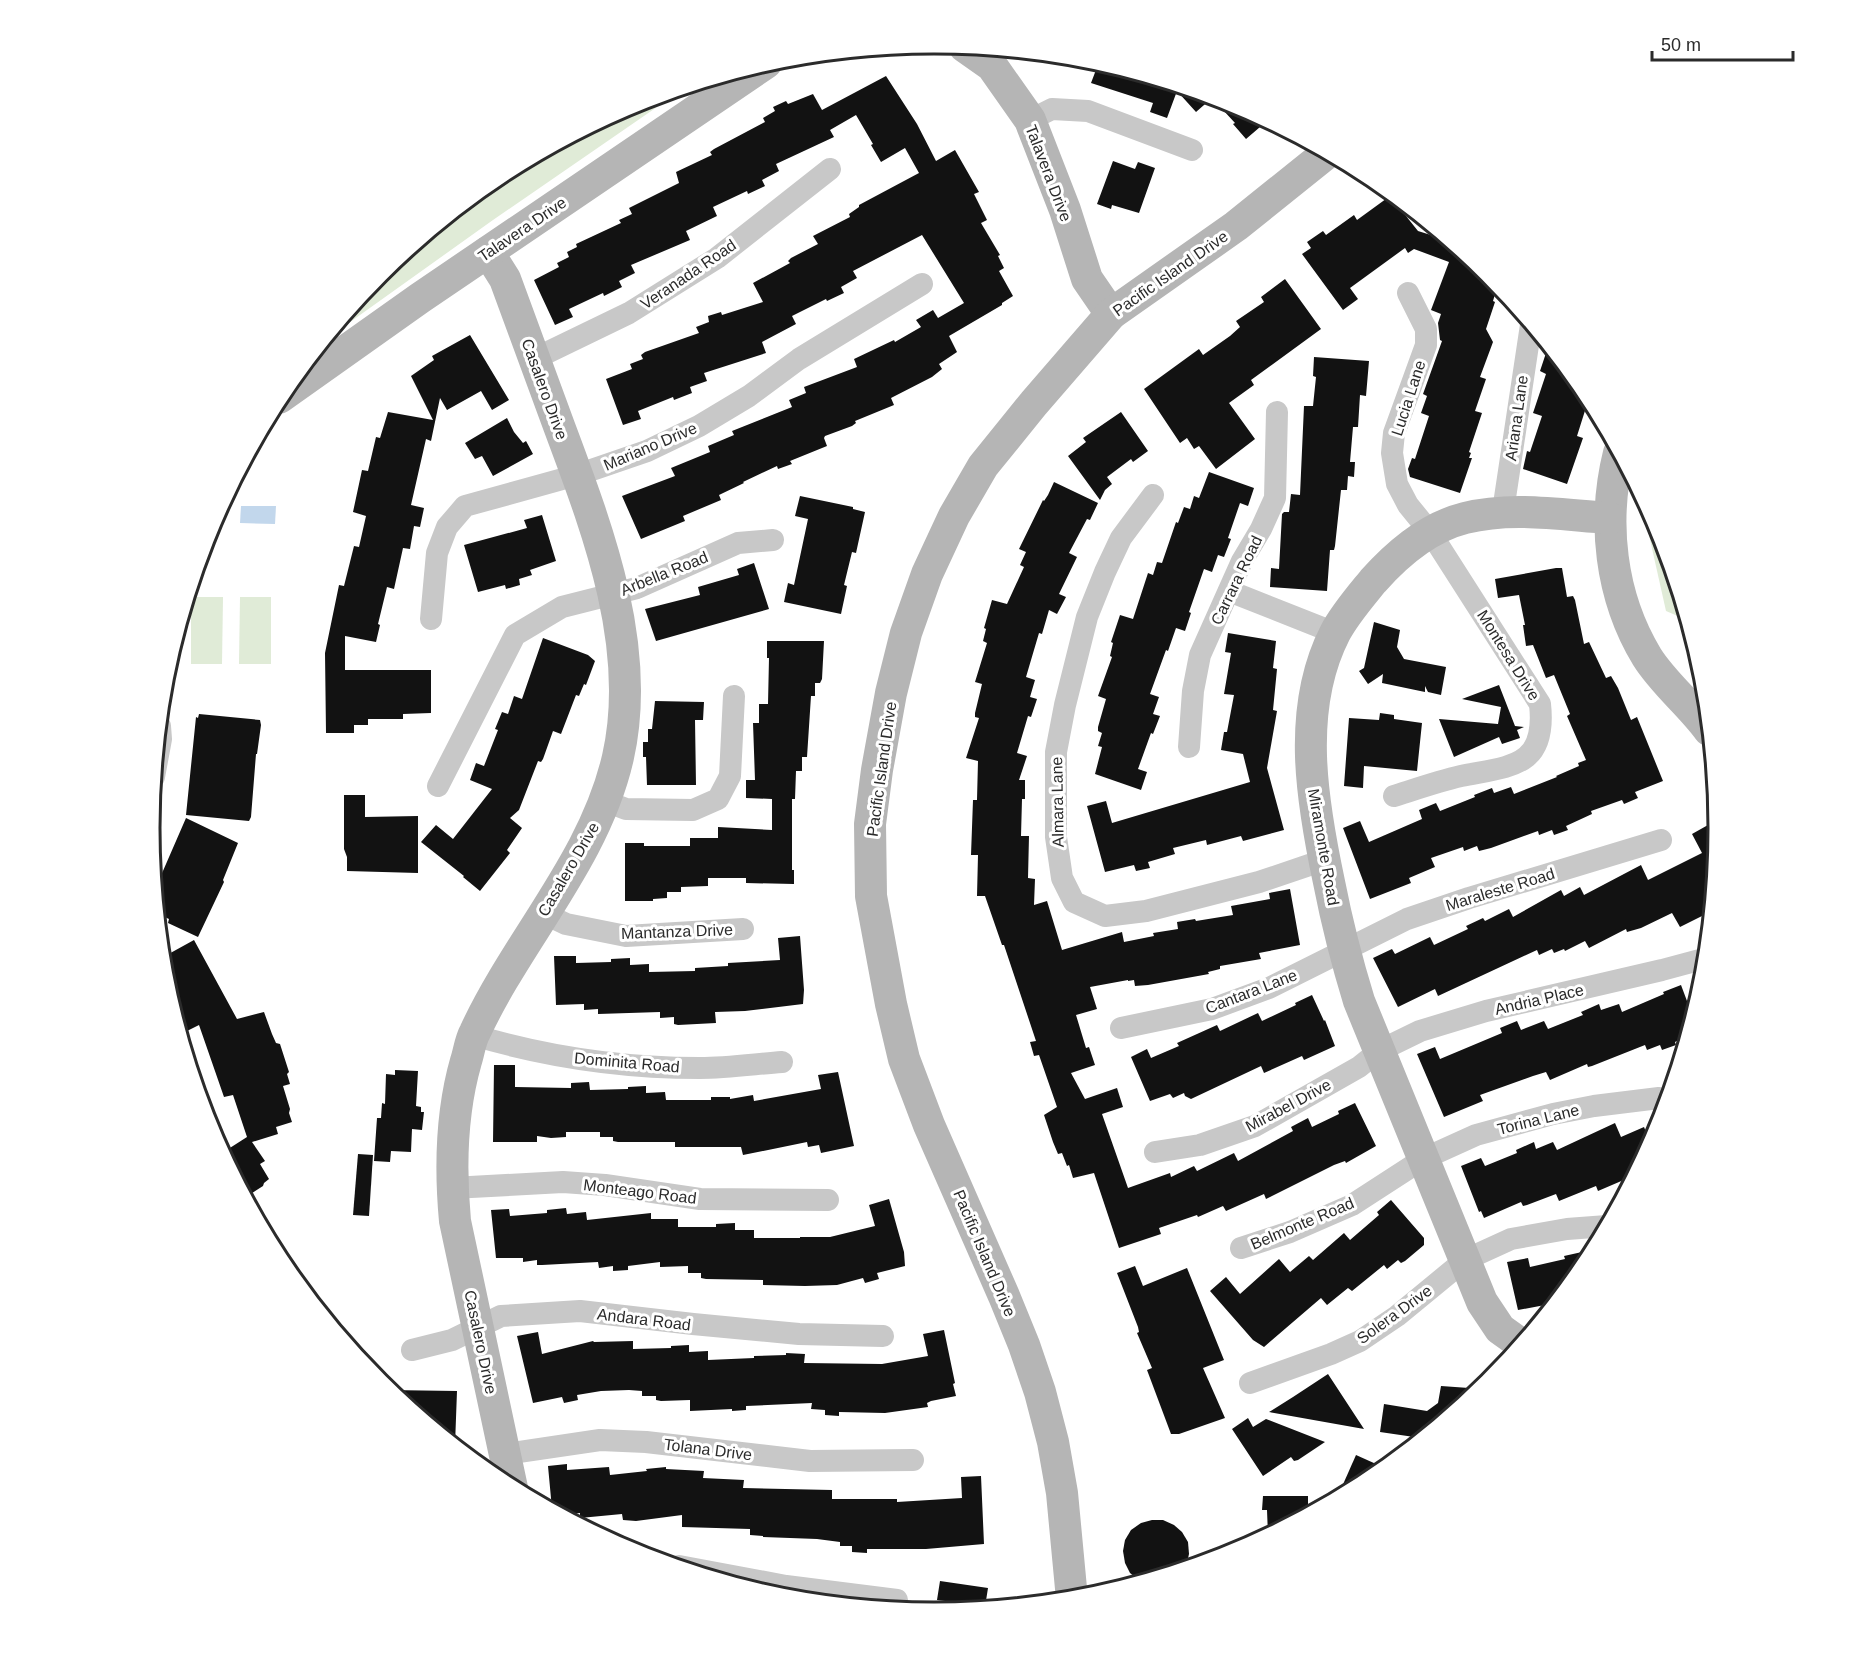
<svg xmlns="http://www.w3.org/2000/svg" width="1868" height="1656" font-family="Arial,sans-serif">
<rect width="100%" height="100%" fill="#fff"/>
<g fill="#e0ebd7">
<polygon points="686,87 493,220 325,340 380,273 498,176 634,103"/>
<polygon points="1647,526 1658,526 1659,528 1687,620 1666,611"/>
<polygon points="191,597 223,597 222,664 191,664"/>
<polygon points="240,597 271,597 271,664 239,664"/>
</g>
<polygon fill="#c2d7ec" points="241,506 276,506 275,524 240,523"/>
<g fill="#121212">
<polygon points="1099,62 1235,103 1267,121 1246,139 1233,124 1235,123 1212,98 1196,112 1177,91 1167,118 1150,112 1153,103 1091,83"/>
<polygon points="886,76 917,124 936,161 955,150 979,192 974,194 987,220 981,223 1000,255 998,256 1004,268 999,271 1013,296 1002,303 1002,305 949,336 957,352 939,364 942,369 932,377 891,398 894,405 855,421 856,423 852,426 825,436 824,438 827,446 790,461 792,464 778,469 777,466 743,482 744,483 719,495 721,500 683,516 685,521 641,539 622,496 675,476 671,468 710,452 708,446 734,435 732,431 792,407 789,400 806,393 804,387 857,367 854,359 894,340 895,342 921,327 916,320 933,310 938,318 964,303 922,235 853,271 857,278 841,287 844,293 827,301 826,299 792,316 796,324 762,342 766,353 704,373 707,381 690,387 692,393 674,400 673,397 638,411 641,419 623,425 606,379 632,369 630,364 643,359 641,355 645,352 699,333 696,327 709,322 708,316 721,312 722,315 763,302 753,283 790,263 788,261 791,258 818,244 813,236 850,217 849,214 859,207 859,205 919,173 905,148 881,162 871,145 873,144 856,115 830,130 834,137 776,164 779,171 762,180 765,186 748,194 747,191 713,207 717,216 686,231 690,240 631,265 635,273 619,281 622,287 604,296 603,293 569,309 573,317 555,325 534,280 559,267 557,263 569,257 567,252 577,247 576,244 621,223 619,220 632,214 629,208 679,183 676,172 712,155 710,152 714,149 765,122 763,118 775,111 773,107 786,101 788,104 813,94 822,110"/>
<polygon points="1113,161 1135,169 1138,162 1155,168 1139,213 1112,205 1111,209 1097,204"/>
<polygon points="1390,196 1418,231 1450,241 1489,274 1498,284 1493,301 1495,302 1486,329 1493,342 1480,377 1486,379 1475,411 1482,413 1469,452 1471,453 1469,458 1472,458 1460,493 1410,477 1408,469 1412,458 1415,459 1429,416 1421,413 1427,396 1423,394 1442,341 1440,340 1438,323 1441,314 1431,310 1449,262 1414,249 1408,253 1405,248 1350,288 1358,299 1343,310 1302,254 1311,248 1307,242 1323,231 1326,235 1354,215 1357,220"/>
<polygon points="1285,279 1321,329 1251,380 1254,385 1229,403 1255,439 1216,469 1199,446 1194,449 1187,438 1180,443 1144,389 1199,349 1203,355 1230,336 1240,327 1236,321 1264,302 1261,297"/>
<polygon points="470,335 509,400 492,410 481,391 447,410 440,398 431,441 426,439 411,505 424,508 420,527 414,526 410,549 403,548 394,589 387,587 378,624 380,625 376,642 345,636 345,670 431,670 431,713 403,714 403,719 368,719 368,725 354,725 354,733 326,733 325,653 339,585 344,586 354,546 359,547 366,516 353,512 362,470 368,471 376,437 380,438 388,412 433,420 411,376 434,360 432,356"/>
<polygon points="1546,353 1557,357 1589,398 1577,436 1583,438 1567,484 1523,469 1527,451 1530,452 1542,416 1533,413 1546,374 1540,371"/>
<polygon points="1314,357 1369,361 1366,396 1360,395 1358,427 1353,427 1350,462 1355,462 1354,477 1348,476 1347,490 1341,490 1335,546 1334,550 1330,550 1327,591 1270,587 1271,568 1279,569 1282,514 1284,512 1289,512 1291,494 1300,495 1304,406 1313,406 1316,377 1313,376"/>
<polygon points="1121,412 1148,451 1133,462 1131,459 1107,477 1112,484 1105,490 1100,500 1068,456 1086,442 1083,438"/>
<polygon points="507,418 514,432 523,443 526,441 533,454 493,476 482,456 475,459 465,443"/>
<polygon points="1209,472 1254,488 1248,506 1240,503 1228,538 1231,539 1224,557 1218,555 1212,572 1204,569 1189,612 1191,613 1185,631 1176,628 1168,651 1166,650 1150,694 1159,697 1153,714 1160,716 1153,734 1151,733 1138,769 1147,772 1141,790 1095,774 1102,747 1098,746 1102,733 1098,731 1098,727 1106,699 1098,696 1112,657 1110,656 1113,643 1111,642 1120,615 1133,619 1148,573 1153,575 1157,562 1162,563 1176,522 1178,523 1184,507 1190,509 1194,496 1199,498"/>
<polygon points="1054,482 1098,503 1090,520 1087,519 1069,553 1077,557 1059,594 1066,597 1057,614 1049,610 1042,634 1039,633 1026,677 1035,680 1030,697 1037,699 1031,717 1028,716 1017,753 1027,756 1019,780 1025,780 1025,799 1022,799 1021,836 1029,836 1028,878 1035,879 1034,905 1047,901 1062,950 1122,932 1124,942 1154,936 1153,933 1178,929 1177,922 1195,919 1196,921 1233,915 1231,906 1270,899 1269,893 1290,889 1300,945 1259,953 1261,959 1220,966 1220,969 1208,972 1209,974 1148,985 1135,986 1134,980 1128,981 1128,980 1090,987 1097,1009 1076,1015 1086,1048 1089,1047 1095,1065 1071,1073 1085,1099 1117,1088 1123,1107 1102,1114 1128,1188 1170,1173 1171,1177 1194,1166 1197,1171 1234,1153 1238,1161 1293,1131 1291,1127 1308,1118 1312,1127 1339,1114 1338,1111 1355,1103 1376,1146 1346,1163 1345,1161 1334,1165 1266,1199 1264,1194 1226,1211 1223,1206 1198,1217 1197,1215 1159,1228 1161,1234 1119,1248 1094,1173 1073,1178 1069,1165 1067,1166 1062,1153 1058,1154 1053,1142 1044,1115 1057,1107 1039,1055 1034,1056 1030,1042 1036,1041 1004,945 1002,945 985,896 977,896 978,855 971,855 973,800 977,800 978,761 966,758 979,718 975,717 975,713 982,684 975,682 987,643 983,641 986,629 984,628 992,600 1007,604 1024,567 1020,565 1026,552 1019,549 1043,500 1044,501 1048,495"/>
<polygon points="800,496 853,507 853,509 865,512 856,553 852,552 844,585 847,586 841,614 784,602 788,583 794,585 808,519 795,516"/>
<polygon points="542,515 556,561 530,570 532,575 519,579 520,585 506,589 505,585 478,592 464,545 527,528 524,520"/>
<polygon points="754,563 769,609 656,641 645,609 700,595 698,587 739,575 737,569"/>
<polygon points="1556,568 1562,568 1567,597 1573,596 1575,600 1584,644 1589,642 1606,678 1611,676 1618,688 1631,720 1637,717 1663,781 1635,792 1638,798 1624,804 1622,800 1591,811 1592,814 1566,826 1568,830 1554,835 1552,830 1539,835 1538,831 1491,848 1479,851 1477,846 1464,851 1463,847 1431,858 1435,867 1409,878 1411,883 1370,899 1343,828 1360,821 1369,842 1422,819 1419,810 1436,803 1440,811 1475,797 1474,795 1492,788 1494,793 1511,787 1514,794 1557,777 1556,776 1579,766 1578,763 1586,760 1567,716 1570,714 1554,675 1546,678 1533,645 1526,646 1523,625 1525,625 1519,595 1498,598 1495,579"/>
<polygon points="1374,622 1400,630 1397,647 1404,659 1446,667 1441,695 1428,692 1425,686 1425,692 1382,683 1383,674 1368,684 1359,671 1364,668"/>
<polygon points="1228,633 1276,641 1273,668 1277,669 1273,710 1277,711 1267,768 1284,830 1243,841 1241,836 1207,845 1206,840 1173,848 1175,854 1148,862 1150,868 1136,871 1134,865 1105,872 1087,806 1106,801 1112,823 1250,782 1243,754 1221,750 1224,732 1227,732 1234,695 1224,694 1231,653 1225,652"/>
<polygon points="543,638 588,655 595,661 586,685 584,684 579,696 576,695 561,734 553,731 543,759 541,762 538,761 519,810 510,818 522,828 507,850 510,853 480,891 463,877 464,876 421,842 436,825 453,839 492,789 470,780 476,763 484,766 498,730 495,729 502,712 508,714 514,696 522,699"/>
<polygon points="767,641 824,641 822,679 820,683 815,683 815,696 811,696 807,757 802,757 802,771 796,771 795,799 792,799 792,870 794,870 794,884 746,883 746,878 708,878 708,886 681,887 681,892 667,892 667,898 653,899 653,901 625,901 625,843 644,843 644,846 690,846 690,838 718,838 718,827 772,830 772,799 746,798 746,780 755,780 753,723 759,723 759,704 768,704 769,658 767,658"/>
<polygon points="1499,685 1515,726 1524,727 1517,730 1520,738 1502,744 1499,737 1454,757 1439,719 1498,724 1501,707 1462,699"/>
<polygon points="655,701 704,702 703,720 695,720 696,785 647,785 646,757 643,757 643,742 648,742 648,729 652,729"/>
<polygon points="1380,713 1394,715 1394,719 1422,723 1417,771 1364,766 1363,788 1344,786 1349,718 1379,720"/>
<polygon points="199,714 260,720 261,725 257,754 256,754 251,817 249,821 186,815 196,717 198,718"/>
<polygon points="344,795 365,795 365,817 418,816 418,873 347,871 347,857 344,849"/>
<polygon points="186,818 238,843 223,880 224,882 198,937 168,923 169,919 158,914 156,887"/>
<polygon points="1708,825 1717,843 1710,912 1680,927 1672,913 1641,928 1627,932 1626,929 1589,948 1585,941 1565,951 1564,949 1554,953 1552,949 1539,955 1537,950 1438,996 1435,989 1398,1007 1373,958 1392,949 1395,954 1430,937 1434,945 1468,929 1466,926 1483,918 1485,921 1509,909 1513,917 1561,890 1564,896 1580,887 1584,895 1641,865 1648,880 1702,853 1692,834"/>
<polygon points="800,936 804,990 803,1004 745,1011 715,1012 716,1023 678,1025 674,1024 674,1017 660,1018 660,1012 598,1014 598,1009 584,1010 584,1004 556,1005 554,956 576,956 576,963 611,962 611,959 630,958 630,965 649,964 649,972 695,971 695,968 728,966 728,963 780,960 778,938"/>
<polygon points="194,940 237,1019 264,1012 272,1034 276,1043 280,1044 289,1072 287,1074 290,1084 283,1086 290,1109 289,1113 292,1122 276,1127 278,1134 252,1142 265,1161 260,1164 269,1179 264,1183 263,1186 246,1197 222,1153 247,1137 233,1095 224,1097 199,1025 181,1034 165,981 164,972 171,967 165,956"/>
<polygon points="1681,985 1687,1001 1699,996 1687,1036 1675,1042 1676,1045 1662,1050 1660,1045 1647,1050 1645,1045 1592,1066 1588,1067 1587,1064 1550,1080 1546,1072 1533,1076 1480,1095 1483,1101 1444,1117 1417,1054 1435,1047 1440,1059 1502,1033 1500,1028 1517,1021 1521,1030 1544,1021 1548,1029 1583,1015 1581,1012 1599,1004 1601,1010 1619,1004 1622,1012 1664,994 1663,992"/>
<polygon points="1312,995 1324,1021 1325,1020 1335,1046 1304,1060 1302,1056 1264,1073 1261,1066 1191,1099 1185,1096 1184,1093 1173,1098 1170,1094 1150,1101 1131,1057 1147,1049 1151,1058 1179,1046 1177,1043 1217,1025 1220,1031 1258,1013 1262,1021 1296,1005 1295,1003"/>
<polygon points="494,1065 515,1065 515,1087 571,1088 571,1083 589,1082 590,1090 628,1089 628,1087 646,1086 646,1093 665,1092 666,1100 711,1100 711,1097 730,1097 730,1099 753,1095 754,1101 821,1089 818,1075 838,1072 854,1146 821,1153 819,1145 808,1147 807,1142 743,1155 741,1147 675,1147 675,1142 618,1142 613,1141 613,1137 600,1137 600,1132 566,1132 566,1137 551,1138 537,1136 537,1142 493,1142"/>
<polygon points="395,1070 418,1071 416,1106 421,1107 421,1112 424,1112 422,1130 412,1129 411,1152 391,1151 390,1162 374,1161 377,1118 381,1118 382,1103 385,1104 386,1074 395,1075"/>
<polygon points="1615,1123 1621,1137 1644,1127 1650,1142 1633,1176 1598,1191 1596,1186 1559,1201 1556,1194 1527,1205 1523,1206 1521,1202 1484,1218 1481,1211 1479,1212 1461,1166 1481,1158 1485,1166 1517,1153 1516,1150 1534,1142 1536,1149 1553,1142 1557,1150"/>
<polygon points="358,1154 373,1155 369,1216 353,1215"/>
<polygon points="889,1199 904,1252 905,1266 877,1273 879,1279 865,1283 863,1278 837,1285 805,1286 763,1285 763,1280 706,1279 701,1278 701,1273 688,1273 688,1266 660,1267 660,1262 628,1266 628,1270 613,1271 613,1266 599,1268 598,1262 542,1265 537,1265 537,1260 523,1262 523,1258 496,1258 491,1210 509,1209 510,1216 547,1213 547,1210 566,1208 567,1214 586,1212 587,1220 651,1213 651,1219 678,1219 678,1227 716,1227 716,1224 735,1223 735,1230 754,1230 754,1238 800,1238 800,1237 830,1237 875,1226 869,1205"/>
<polygon points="1391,1200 1424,1238 1424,1245 1405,1261 1401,1263 1398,1260 1387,1269 1384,1265 1352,1291 1348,1288 1327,1305 1321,1298 1264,1347 1253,1340 1210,1291 1226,1277 1240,1294 1279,1259 1290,1272 1309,1256 1313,1260 1344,1233 1350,1240 1379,1215 1377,1212"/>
<polygon points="1582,1252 1585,1265 1547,1312 1545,1305 1518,1310 1507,1262 1528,1258 1530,1267 1565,1259 1564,1256"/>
<polygon points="1135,1266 1143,1286 1187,1268 1224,1360 1203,1368 1225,1418 1179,1434 1171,1434 1147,1370 1152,1368 1137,1333 1139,1332 1138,1327 1117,1273"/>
<polygon points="944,1330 955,1383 953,1384 956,1396 931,1401 927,1403 928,1407 885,1413 839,1412 839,1416 825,1415 825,1410 811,1409 812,1403 746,1406 746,1410 732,1411 732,1409 690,1411 690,1400 661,1401 656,1400 656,1396 642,1396 642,1391 629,1390 601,1391 577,1395 578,1400 564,1403 562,1397 533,1403 517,1336 538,1332 542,1354 593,1341 594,1342 633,1341 633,1349 671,1348 671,1346 689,1345 689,1352 708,1351 708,1360 754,1358 754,1356 786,1355 786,1353 805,1354 804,1363 882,1364 928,1356 923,1334"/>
<polygon points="1328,1374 1364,1429 1269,1412 1293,1397"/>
<polygon points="1441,1386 1469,1388 1466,1401 1421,1438 1380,1432 1384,1404 1427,1411 1438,1403"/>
<polygon points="388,1390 457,1391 455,1445 415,1412"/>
<polygon points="1248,1418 1253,1427 1266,1419 1325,1442 1298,1460 1294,1461 1291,1457 1263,1476 1232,1429"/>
<polygon points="1356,1455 1385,1468 1370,1480 1337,1498"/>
<polygon points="567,1464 567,1470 609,1467 610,1475 647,1471 646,1469 666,1467 666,1469 704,1471 703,1478 744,1480 743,1488 832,1490 832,1499 897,1499 897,1502 962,1498 961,1477 981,1476 984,1544 926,1549 867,1549 867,1553 852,1552 852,1546 840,1546 840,1542 817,1539 763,1537 763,1536 750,1535 750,1529 682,1527 682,1515 636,1521 623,1520 622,1514 580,1518 580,1513 564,1515 552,1509 548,1466"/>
<polygon points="1263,1496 1308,1496 1308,1513 1268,1535 1267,1510 1262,1510"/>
<polygon points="1152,1520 1163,1520 1174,1525 1182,1532 1188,1542 1189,1554 1186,1567 1140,1581 1130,1573 1125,1563 1123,1551 1125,1540 1131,1530 1141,1523"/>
<polygon points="940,1581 988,1588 985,1607 944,1612 945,1601 937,1600"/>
</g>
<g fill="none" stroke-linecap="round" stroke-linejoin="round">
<g stroke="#c8c8c8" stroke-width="22">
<polyline points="1030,120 1052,109 1088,111 1192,150"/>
<polyline points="534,359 629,313 717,258 830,169"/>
<polyline points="1153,495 1121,538 1105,572 1087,617 1065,705 1056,752 1056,837 1062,878 1074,902 1105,916 1146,911 1259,882 1324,860"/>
<polyline points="1503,511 1531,325"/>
<polyline points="1229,591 1335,633"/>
<polyline points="431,619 437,553 447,527 465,506 577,475 647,451 699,426 749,396 799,359 922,284"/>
<polyline points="1189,747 1193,691 1200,655 1242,561 1261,529 1275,498 1277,412"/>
<polyline points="154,777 161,739 160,726"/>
<polyline points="438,786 515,635 562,607 637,588 738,543 773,540"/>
<path d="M1394 796C1416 789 1439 781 1461 776 1510 766 1547 768 1540 704L1430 532 1408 505 1397 484 1392 453 1394 433 1426 345V329L1408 293"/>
<polyline points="605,801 626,809 693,810 718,799 730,776 734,696"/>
<polyline points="543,913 566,924 626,936 743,929"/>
<polyline points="1121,1028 1212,1009 1269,988 1407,919 1469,898 1661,840"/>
<path d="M473 1035C547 1057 623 1068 700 1068 727 1068 755 1064 782 1062"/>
<polyline points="1155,1152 1200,1145 1255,1126 1359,1067 1379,1051 1420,1031 1486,1011 1662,970 1703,959"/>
<polyline points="452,1188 563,1182 605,1185 700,1199 828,1200"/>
<polyline points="1241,1248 1290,1232 1352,1205 1423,1159 1476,1135 1553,1114 1594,1106 1659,1098"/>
<polyline points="412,1350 452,1340 501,1316 580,1311 693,1324 799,1334 883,1336"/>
<polyline points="1250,1383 1331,1354 1360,1341 1397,1316 1465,1260 1511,1239 1567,1229 1607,1226"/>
<polyline points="505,1454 600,1440 646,1442 810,1461 913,1460"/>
<polyline points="679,1566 786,1586 897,1600"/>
</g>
<g stroke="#b5b5b5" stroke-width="32">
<polyline points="965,47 992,66 1030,120 1065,210 1087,279 1111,314"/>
<path d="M488 252 505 279C523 328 541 377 559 426 597 528 643 646 618 757 595 859 518 939 475 1032 470 1041 469 1052 466 1061 451 1113 450 1167 455 1221L512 1488"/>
<polyline points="279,398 420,298 766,63"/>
<path d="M1619 453C1602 521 1610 596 1647 657 1664 684 1690 704 1709 730"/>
<path d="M1521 1344 1500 1329 1482 1302 1359 1001C1347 962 1337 923 1329 882 1312 802 1296 709 1335 633 1345 614 1360 597 1373 581 1397 554 1429 527 1465 518 1512 506 1562 515 1610 518"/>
<polyline points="1072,1599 1062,1493 1053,1442 1040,1392 1024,1345 1004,1296 929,1125 904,1059 891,1004 871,896 870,824 877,770 891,693 906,633 927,574 954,516 983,466 1034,403 1111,314 1236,226 1327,153"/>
</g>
</g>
<g text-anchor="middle" stroke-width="6" stroke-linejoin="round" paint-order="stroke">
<g font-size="16" fill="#2b2b2b" stroke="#fff">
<text transform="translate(1049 173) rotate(69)" y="6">Talavera Drive</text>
<text transform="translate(522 229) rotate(-34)" y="6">Talavera Drive</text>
<text transform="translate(1170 273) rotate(-35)" y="6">Pacific Island Drive</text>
<text transform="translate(688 274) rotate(-34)" y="6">Veranada Road</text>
<text transform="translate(545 389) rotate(70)" y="6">Casalero Drive</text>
<text transform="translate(1408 398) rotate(-72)" y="6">Lucia Lane</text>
<text transform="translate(1516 418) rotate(-82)" y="6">Ariana Lane</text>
<text transform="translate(650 446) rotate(-23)" y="6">Mariano Drive</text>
<text transform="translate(664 573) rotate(-22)" y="6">Arbella Road</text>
<text transform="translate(1236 580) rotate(-64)" y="6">Carrara Road</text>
<text transform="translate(1509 655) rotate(58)" y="6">Montesa Drive</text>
<text transform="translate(881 769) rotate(-82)" y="6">Pacific Island Drive</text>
<text transform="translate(1057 802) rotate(-91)" y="6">Almara Lane</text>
<text transform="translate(1324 847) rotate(80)" y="6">Miramonte Road</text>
<text transform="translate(568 869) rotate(-60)" y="6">Casalero Drive</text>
<text transform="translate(1500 889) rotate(-17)" y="6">Maraleste Road</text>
<text transform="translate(677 931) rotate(-2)" y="6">Mantanza Drive</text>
<text transform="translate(1251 991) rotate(-21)" y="6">Cantara Lane</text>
<text transform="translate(1539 999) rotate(-13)" y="6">Andria Place</text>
<text transform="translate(627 1062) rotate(5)" y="6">Dominita Road</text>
<text transform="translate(1288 1105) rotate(-28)" y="6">Mirabel Drive</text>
<text transform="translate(1538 1119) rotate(-14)" y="6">Torina Lane</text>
<text transform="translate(640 1191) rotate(7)" y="6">Monteago Road</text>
<text transform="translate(1302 1223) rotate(-23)" y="6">Belmonte Road</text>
<text transform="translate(985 1253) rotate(67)" y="6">Pacific Island Drive</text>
<text transform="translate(1394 1314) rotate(-36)" y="6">Solera Drive</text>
<text transform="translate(644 1319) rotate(7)" y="6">Andara Road</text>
<text transform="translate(481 1342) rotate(78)" y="6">Casalero Drive</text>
<text transform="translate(708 1449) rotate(7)" y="6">Tolana Drive</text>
</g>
</g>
<path d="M0 0H1868V1656H0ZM160 828a774 774 0 1 1 1548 0a774 774 0 1 1-1548 0Z" fill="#fff" fill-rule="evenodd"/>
<path fill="none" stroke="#2b2b2b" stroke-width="3" d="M160 828a774 774 0 1 1 1548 0a774 774 0 1 1-1548 0Z"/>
<path d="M1652 51v9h141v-9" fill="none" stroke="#2b2b2b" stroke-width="3"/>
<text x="1661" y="51" font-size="18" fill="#2b2b2b" stroke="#ffffff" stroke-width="4.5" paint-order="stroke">50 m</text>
</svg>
